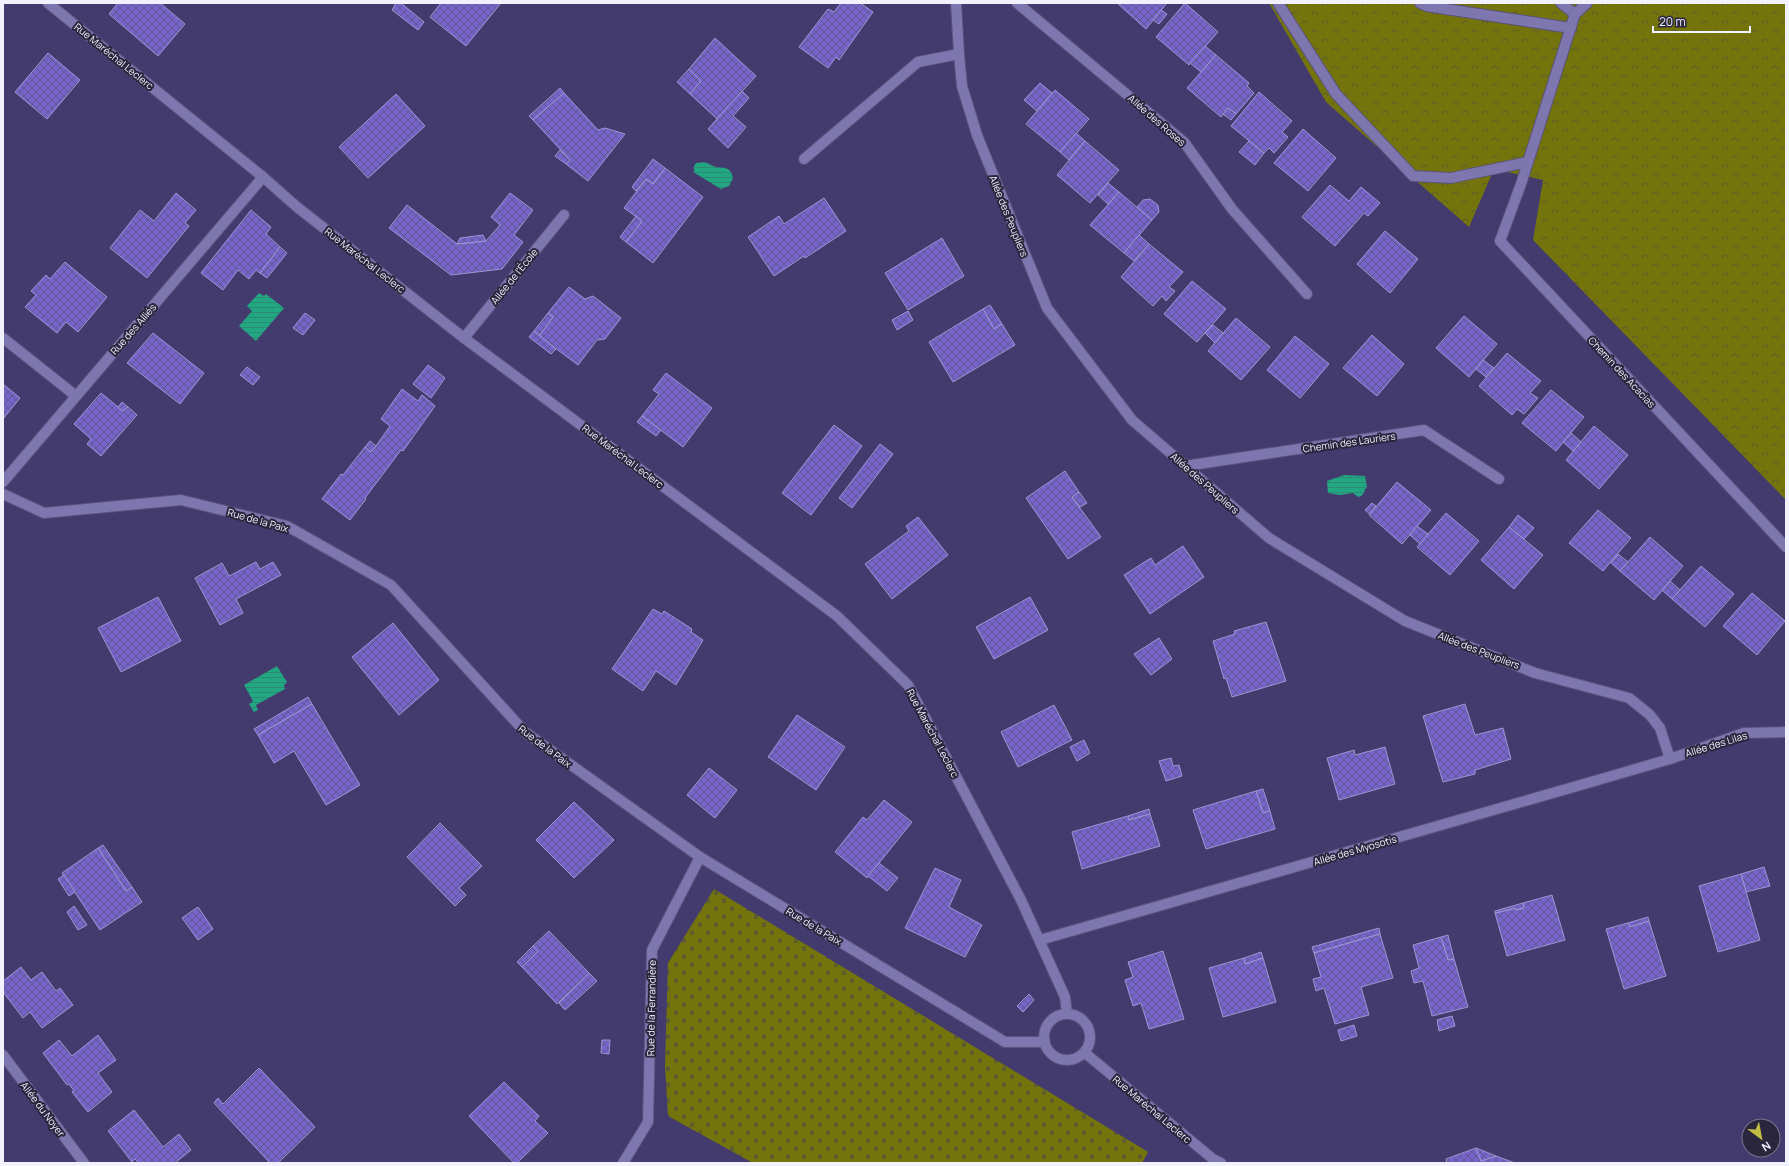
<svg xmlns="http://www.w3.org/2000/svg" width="1789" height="1166" font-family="Manrope,sans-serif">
<defs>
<pattern id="cemetery-stones" width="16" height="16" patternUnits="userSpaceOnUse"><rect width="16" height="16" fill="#74740d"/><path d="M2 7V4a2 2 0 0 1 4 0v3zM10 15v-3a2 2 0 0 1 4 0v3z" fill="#5e5e2c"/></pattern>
<pattern id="park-crowns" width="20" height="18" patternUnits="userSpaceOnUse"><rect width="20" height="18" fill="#74740d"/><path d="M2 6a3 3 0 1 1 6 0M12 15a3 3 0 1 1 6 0" fill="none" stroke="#5e5e2c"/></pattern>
<pattern id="water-rules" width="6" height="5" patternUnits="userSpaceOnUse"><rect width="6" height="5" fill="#22a783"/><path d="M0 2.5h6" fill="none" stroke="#2e8a72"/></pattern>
<pattern id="building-cross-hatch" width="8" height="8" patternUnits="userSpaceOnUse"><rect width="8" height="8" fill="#7764ca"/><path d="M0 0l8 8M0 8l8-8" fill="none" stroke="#625791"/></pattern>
</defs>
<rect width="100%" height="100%" fill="#433a6e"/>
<polygon fill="url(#cemetery-stones)" points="714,889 1148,1152 1142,1163 753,1163 668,1116 665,1066 668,963"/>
<polygon fill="url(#park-crowns)" points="1269,3 1786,3 1786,500 1533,240 1543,180 1494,169 1469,227 1326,102"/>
<g fill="url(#water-rules)">
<path d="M704 162C708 163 712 166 716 167 725 168 731 167 733 178L729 186 721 189 693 172 695 170 693 168 696 163Z"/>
<polygon points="259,293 264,296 266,294 284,308 256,341 239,326 252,311 247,306"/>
<polygon points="1344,475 1365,476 1367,488 1365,489 1364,493 1361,496 1358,497 1353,493 1340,495 1328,493 1327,481"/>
<polygon points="277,666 287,682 284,685 285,689 256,705 258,710 254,712 249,704 253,701 244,685"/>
</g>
<g fill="url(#building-cross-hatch)" stroke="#9d96d1">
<polygon points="118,3 160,3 185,24 158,56 109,14"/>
<polygon points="396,3 401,3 424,22 418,30 392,10"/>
<polygon points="441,3 501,3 466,46 430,17"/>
<polygon points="841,3 860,3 873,12 839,60 836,57 828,68 799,47 828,9 834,12"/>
<polygon points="1117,3 1167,3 1146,29"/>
<polygon points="1185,3 1218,32 1189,65 1156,37"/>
<polygon points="1161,10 1167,14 1159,24 1153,20"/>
<polygon points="715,38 756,76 717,119 690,94 701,81 689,69"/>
<polygon points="1205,46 1216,55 1201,72 1190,63"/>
<polygon points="48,53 80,80 47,119 15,92"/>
<polygon points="1216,55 1249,83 1247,86 1254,93 1236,114 1228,108 1221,117 1187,88"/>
<polygon points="689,69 701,81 690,94 677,82"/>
<polygon points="1040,83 1052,93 1037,111 1024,100"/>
<polygon points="560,88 564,93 533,120 529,116"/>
<polygon points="1055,90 1089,119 1060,152 1026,124"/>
<polygon points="742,91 749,98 733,116 746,127 728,148 708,129"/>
<polygon points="1259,92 1292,121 1282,132 1288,137 1274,153 1269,148 1264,153 1231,126"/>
<polygon points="564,93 598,130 605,128 625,134 588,181 566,164 570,160 533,120"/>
<polygon points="396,94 425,126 368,178 339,147"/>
<polygon points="1228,108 1236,114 1231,120 1223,114"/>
<polygon points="1303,129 1336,158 1308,191 1274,163"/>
<polygon points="1076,133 1085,141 1069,160 1060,152"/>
<polygon points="1085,141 1119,170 1090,203 1057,175"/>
<polygon points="1249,141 1264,153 1255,165 1239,152"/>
<polygon points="560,150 570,160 566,164 555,156"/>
<polygon points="653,159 665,168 653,184 646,179 636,191 632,187"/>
<polygon points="665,168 703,197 653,263 626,242 642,221 624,208 646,179 653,184"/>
<polygon points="1108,183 1119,192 1108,204 1098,195"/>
<polygon points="1330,185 1349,201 1361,187 1380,203 1368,216 1364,213 1335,246 1302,217"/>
<polygon points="1119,192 1152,220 1124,253 1090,225"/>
<polygon points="176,193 196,210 185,223 189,226 147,278 110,248 140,210 154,221"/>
<polygon points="510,193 533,210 514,235 523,242 502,269 451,275 389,228 407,205 457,244 486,241 500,225 491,217"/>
<polygon points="824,198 846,231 805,258 804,256 774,276 748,237 779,216 784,224"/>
<polygon points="1150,199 1158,205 1159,212 1152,220 1137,207 1143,200"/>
<polygon points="251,210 271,227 266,234 280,247 260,273 256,270 249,279 238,270 223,290 201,273"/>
<polygon points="636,216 642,221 626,242 620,237"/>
<polygon points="1385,231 1418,259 1390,293 1357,264"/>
<polygon points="483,235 486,241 457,244 460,238"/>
<polygon points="1139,235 1149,244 1134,261 1124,253"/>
<polygon points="942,238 964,276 908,310 885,273"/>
<polygon points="1149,244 1183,272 1169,287 1175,291 1166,301 1162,296 1153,306 1121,277"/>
<polygon points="280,247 287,253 267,278 260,273"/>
<polygon points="65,262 107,297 78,332 66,322 57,333 25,307 36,295 31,291 46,275 50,279"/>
<polygon points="1192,281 1226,309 1197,342 1164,314"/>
<polygon points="569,287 585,299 593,296 621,318 605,339 597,340 578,365 539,336 553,317 548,313"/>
<polygon points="990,305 1002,324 994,329 983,309"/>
<polygon points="983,309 994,329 1002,324 1015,345 953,382 929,342"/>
<polygon points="908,311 913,320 897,330 892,320"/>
<polygon points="305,313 315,320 303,335 293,328"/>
<polygon points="548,313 553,317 539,336 534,331"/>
<polygon points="1464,316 1497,344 1469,377 1436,348"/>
<polygon points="1236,318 1270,347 1241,380 1208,351"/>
<polygon points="1213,325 1223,333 1215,343 1205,333"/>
<polygon points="534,331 556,349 551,354 529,337"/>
<polygon points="153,333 204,373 180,404 127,363"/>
<polygon points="1372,335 1404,364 1377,396 1343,368"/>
<polygon points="1295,336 1329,364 1300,398 1267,370"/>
<polygon points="1507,353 1541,381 1530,393 1538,398 1524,414 1517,409 1512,415 1479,386"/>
<polygon points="1483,360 1494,368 1486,377 1476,369"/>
<polygon points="428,365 445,378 431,398 413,384"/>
<polygon points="247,367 260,377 253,385 240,375"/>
<polygon points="666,373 712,408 683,447 642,416 659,394 653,390"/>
<polygon points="3,384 20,398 3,419"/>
<polygon points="402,389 418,401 422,395 435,406 403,451 401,450 365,498 366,499 350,520 322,499 341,474 343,475 365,447 371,452 376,446 390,426 381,419"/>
<polygon points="1551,390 1584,417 1556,451 1522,423"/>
<polygon points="101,393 123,411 128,407 137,415 101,456 87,444 91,439 74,424"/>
<polygon points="122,402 128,407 123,411 118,407"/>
<polygon points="642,416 661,430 656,436 637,422"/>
<polygon points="834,425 862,446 811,515 782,493"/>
<polygon points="1594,426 1628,455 1599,489 1566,460"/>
<polygon points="1571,433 1581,442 1573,451 1563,442"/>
<polygon points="370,441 376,446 371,452 365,447"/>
<polygon points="880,444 893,454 852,508 839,498"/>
<polygon points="1065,471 1079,492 1072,497 1101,537 1068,559 1026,498"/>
<polygon points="1397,482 1431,510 1402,544 1369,515"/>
<polygon points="1079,492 1087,503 1080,507 1072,497"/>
<polygon points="1372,503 1376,506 1370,514 1365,510"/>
<polygon points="1598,510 1631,538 1603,571 1569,543"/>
<polygon points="1446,513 1479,541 1450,575 1417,547"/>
<polygon points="1518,515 1534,528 1524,539 1509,527"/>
<polygon points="918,517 948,555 892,599 865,564 909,531 906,526"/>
<polygon points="1417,526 1428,534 1420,544 1410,535"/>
<polygon points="1509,527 1543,555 1514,589 1481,560"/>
<polygon points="1650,537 1683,566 1654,600 1620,571"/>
<polygon points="1183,546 1204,577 1150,614 1124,575 1151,558 1155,565"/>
<polygon points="1618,554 1628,562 1620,571 1611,563"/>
<polygon points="256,562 260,569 273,562 281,575 236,599 243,613 220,625 195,578 222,563 229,576"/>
<polygon points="1701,566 1734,594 1705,627 1672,599"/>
<polygon points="1670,581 1680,590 1672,599 1662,590"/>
<polygon points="1752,593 1785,621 1757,655 1723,626"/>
<polygon points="158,597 181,641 121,672 98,628"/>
<polygon points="1030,597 1048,630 994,659 976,627"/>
<polygon points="653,609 662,614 664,611 692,629 691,632 703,640 676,685 656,671 643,691 612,669"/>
<polygon points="1266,622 1286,681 1232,697 1226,678 1224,679 1213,641 1235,634 1234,631"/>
<polygon points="393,623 439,680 399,715 352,657"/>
<polygon points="1159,638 1172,659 1151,675 1134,654"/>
<polygon points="308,697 312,704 258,735 254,729"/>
<polygon points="312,704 360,785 326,805 294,751 274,763 258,735"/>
<polygon points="1465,704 1475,735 1503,728 1511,759 1475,770 1475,774 1443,782 1423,716"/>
<polygon points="1054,705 1072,740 1018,767 1001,732"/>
<polygon points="797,715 845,747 816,790 768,757"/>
<polygon points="1084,740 1090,753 1077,761 1070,747"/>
<polygon points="1385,747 1395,784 1339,800 1327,758 1354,750 1355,755"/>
<polygon points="1171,758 1173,766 1179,765 1182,776 1166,781 1159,761"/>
<polygon points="709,768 737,790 715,818 687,795"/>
<polygon points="1263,789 1270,811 1263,813 1256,791"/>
<polygon points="1256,791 1263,813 1270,811 1275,829 1206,849 1193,810"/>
<polygon points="884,800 912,822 867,878 835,852 863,817 867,820"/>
<polygon points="574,802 614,840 574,878 536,840"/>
<polygon points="1149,809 1150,814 1129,820 1128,816"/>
<polygon points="1150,814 1160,846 1082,869 1072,832 1128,816 1129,820"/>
<polygon points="440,823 482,866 459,888 466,895 455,906 407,857"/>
<polygon points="103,845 132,887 126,891 98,848"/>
<polygon points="98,848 126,891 132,887 142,902 100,930 62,873"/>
<polygon points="879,863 898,878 887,891 868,876"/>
<polygon points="1764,867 1770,886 1746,892 1741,874"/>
<polygon points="935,868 961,880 949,907 982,925 965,957 905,928"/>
<polygon points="1741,874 1760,940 1718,952 1699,886"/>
<polygon points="64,875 75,892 69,896 58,879"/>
<polygon points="1552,895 1565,940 1507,956 1495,913 1516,908 1516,910 1524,908 1523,903"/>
<polygon points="1523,903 1524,908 1516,910 1516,908 1495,913 1495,911"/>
<polygon points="74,906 87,925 78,930 67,912"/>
<polygon points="198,907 213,929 198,940 182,918"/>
<polygon points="1648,917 1649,921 1630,927 1628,923"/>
<polygon points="1649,921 1666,976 1624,989 1606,929 1628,923 1630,927"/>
<polygon points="1379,928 1380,934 1314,953 1312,947"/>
<polygon points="549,931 589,973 557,1004 522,967 538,951 533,946"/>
<polygon points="1380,934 1393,978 1361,987 1369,1015 1335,1024 1324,988 1316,991 1313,979 1321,977 1314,953"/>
<polygon points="1448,935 1454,959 1448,960 1441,937"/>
<polygon points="1441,937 1448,960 1454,959 1468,1007 1432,1016 1423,981 1414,983 1411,971 1419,968 1413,945"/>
<polygon points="533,946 538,951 522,967 517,962"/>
<polygon points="1163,951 1184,1019 1149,1029 1141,1003 1133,1006 1125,980 1133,977 1128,962"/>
<polygon points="1261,952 1263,958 1245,964 1244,958"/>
<polygon points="1244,958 1245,964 1263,958 1276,1002 1223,1017 1209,968"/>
<polygon points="21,967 31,980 42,972 56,991 60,988 73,1005 42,1028 30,1012 23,1018 3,992 3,981"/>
<polygon points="589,973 597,981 565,1010 559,1003"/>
<polygon points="1029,994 1034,1000 1023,1012 1017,1006"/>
<polygon points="1452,1016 1455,1026 1439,1031 1437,1020"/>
<polygon points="1354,1025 1357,1036 1341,1041 1338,1030"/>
<polygon points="98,1035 116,1060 98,1073 112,1092 88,1112 72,1092 74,1091 69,1084 67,1085 43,1053 59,1040 72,1056"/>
<polygon points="602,1040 610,1040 609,1054 601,1053"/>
<polygon points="259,1068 315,1127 278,1163 270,1163 214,1103 218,1098 223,1104"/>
<polygon points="504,1082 539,1116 535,1121 548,1133 517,1163 514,1163 469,1116"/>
<polygon points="134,1110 163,1147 179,1134 191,1150 175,1163 139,1163 135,1159 132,1162 108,1131"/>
<polygon points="1476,1148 1481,1161 1496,1156 1515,1163 1447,1163 1446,1159"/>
<polygon points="1476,1148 1496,1156 1481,1161"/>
</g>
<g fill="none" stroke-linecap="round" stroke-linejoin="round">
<defs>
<g id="minor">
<polyline points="48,3 263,177 297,207 464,338 837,616 908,685 1021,900 1065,997 1067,1014"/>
<polyline points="956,3 959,54 962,86 977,135 1047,308 1132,420 1269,538 1405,621 1535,673 1629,698 1650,715 1660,728 1670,759"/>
<polyline points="1017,3 1184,142 1232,209 1307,294"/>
<polyline points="1278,3 1336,94 1413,176 1451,178 1528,162"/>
<polyline points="1420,3 1426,6 1571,28"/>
<polyline points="1561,3 1575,14"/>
<polyline points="1587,3 1575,14 1521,184 1500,241 1786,547"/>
<polyline points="804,159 918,62 959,54"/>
<polyline points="3,338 76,396"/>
<polyline points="464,338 564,215"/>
<polyline points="1185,466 1424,430 1499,479"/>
<polyline points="3,482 263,177"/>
<polyline points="3,494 44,513 181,500 287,526 391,585 525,732 700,857 1005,1042 1045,1042"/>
<polyline points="1040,940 1598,780 1670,759 1744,733 1786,732"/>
<circle cx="1067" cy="1037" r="23"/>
<polyline points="1085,1053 1213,1159 1221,1163"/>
<polyline points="3,1055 84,1163"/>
<polyline points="623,1163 648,1122 652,950 700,857"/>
</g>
</defs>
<use href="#minor" stroke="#5a527b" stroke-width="12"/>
<use href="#minor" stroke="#7d76af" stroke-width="10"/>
</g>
<g text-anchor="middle" stroke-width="4" stroke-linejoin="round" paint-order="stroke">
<g font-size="10" fill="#f2f1fe" stroke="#29263e">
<text transform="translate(114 56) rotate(39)" y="4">Rue Maréchal Leclerc</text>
<text transform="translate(1157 120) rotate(41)" y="4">Allée des Roses</text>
<text transform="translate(1009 216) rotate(68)" y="4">Allée des Peupliers</text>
<text transform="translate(365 260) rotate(38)" y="4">Rue Maréchal Leclerc</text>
<text transform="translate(514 276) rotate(-51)" y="4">Allée de l’École</text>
<text transform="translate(133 329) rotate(-49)" y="4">Rue des Alliés</text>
<text transform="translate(1622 372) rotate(47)" y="4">Chemin des Acacias</text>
<text transform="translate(1349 442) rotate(-8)" y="4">Chemin des Lauriers</text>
<text transform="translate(623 456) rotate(37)" y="4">Rue Maréchal Leclerc</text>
<text transform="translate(1205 483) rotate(41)" y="4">Allée des Peupliers</text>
<text transform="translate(258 520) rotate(16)" y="4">Rue de la Paix</text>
<text transform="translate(1479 650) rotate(21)" y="4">Allée des Peupliers</text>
<text transform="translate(933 733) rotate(62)" y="4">Rue Maréchal Leclerc</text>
<text transform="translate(1716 744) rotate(-17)" y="4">Allée des Lilas</text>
<text transform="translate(545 746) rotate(37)" y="4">Rue de la Paix</text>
<text transform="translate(1355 850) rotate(-16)" y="4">Allée des Myosotis</text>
<text transform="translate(814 926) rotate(31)" y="4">Rue de la Paix</text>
<text transform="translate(651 1008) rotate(-89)" y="4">Rue de la Ferrandière</text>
<text transform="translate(43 1109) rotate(53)" y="4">Allée du Noyer</text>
<text transform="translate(1152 1109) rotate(40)" y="4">Rue Maréchal Leclerc</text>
</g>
</g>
<rect width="1789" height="1166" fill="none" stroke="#f2f1fe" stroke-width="8"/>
<g transform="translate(1761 1138) rotate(148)"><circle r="19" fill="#29263e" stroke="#79778b"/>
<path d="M0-3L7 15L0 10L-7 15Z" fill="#bfbe42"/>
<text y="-6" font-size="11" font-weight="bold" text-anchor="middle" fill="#f2f1fe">N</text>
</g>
<path d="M1653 26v6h97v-6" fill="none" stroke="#f2f1fe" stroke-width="2"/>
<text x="1659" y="26" font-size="12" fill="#f2f1fe" stroke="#29263e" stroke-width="3" paint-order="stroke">20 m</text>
</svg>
